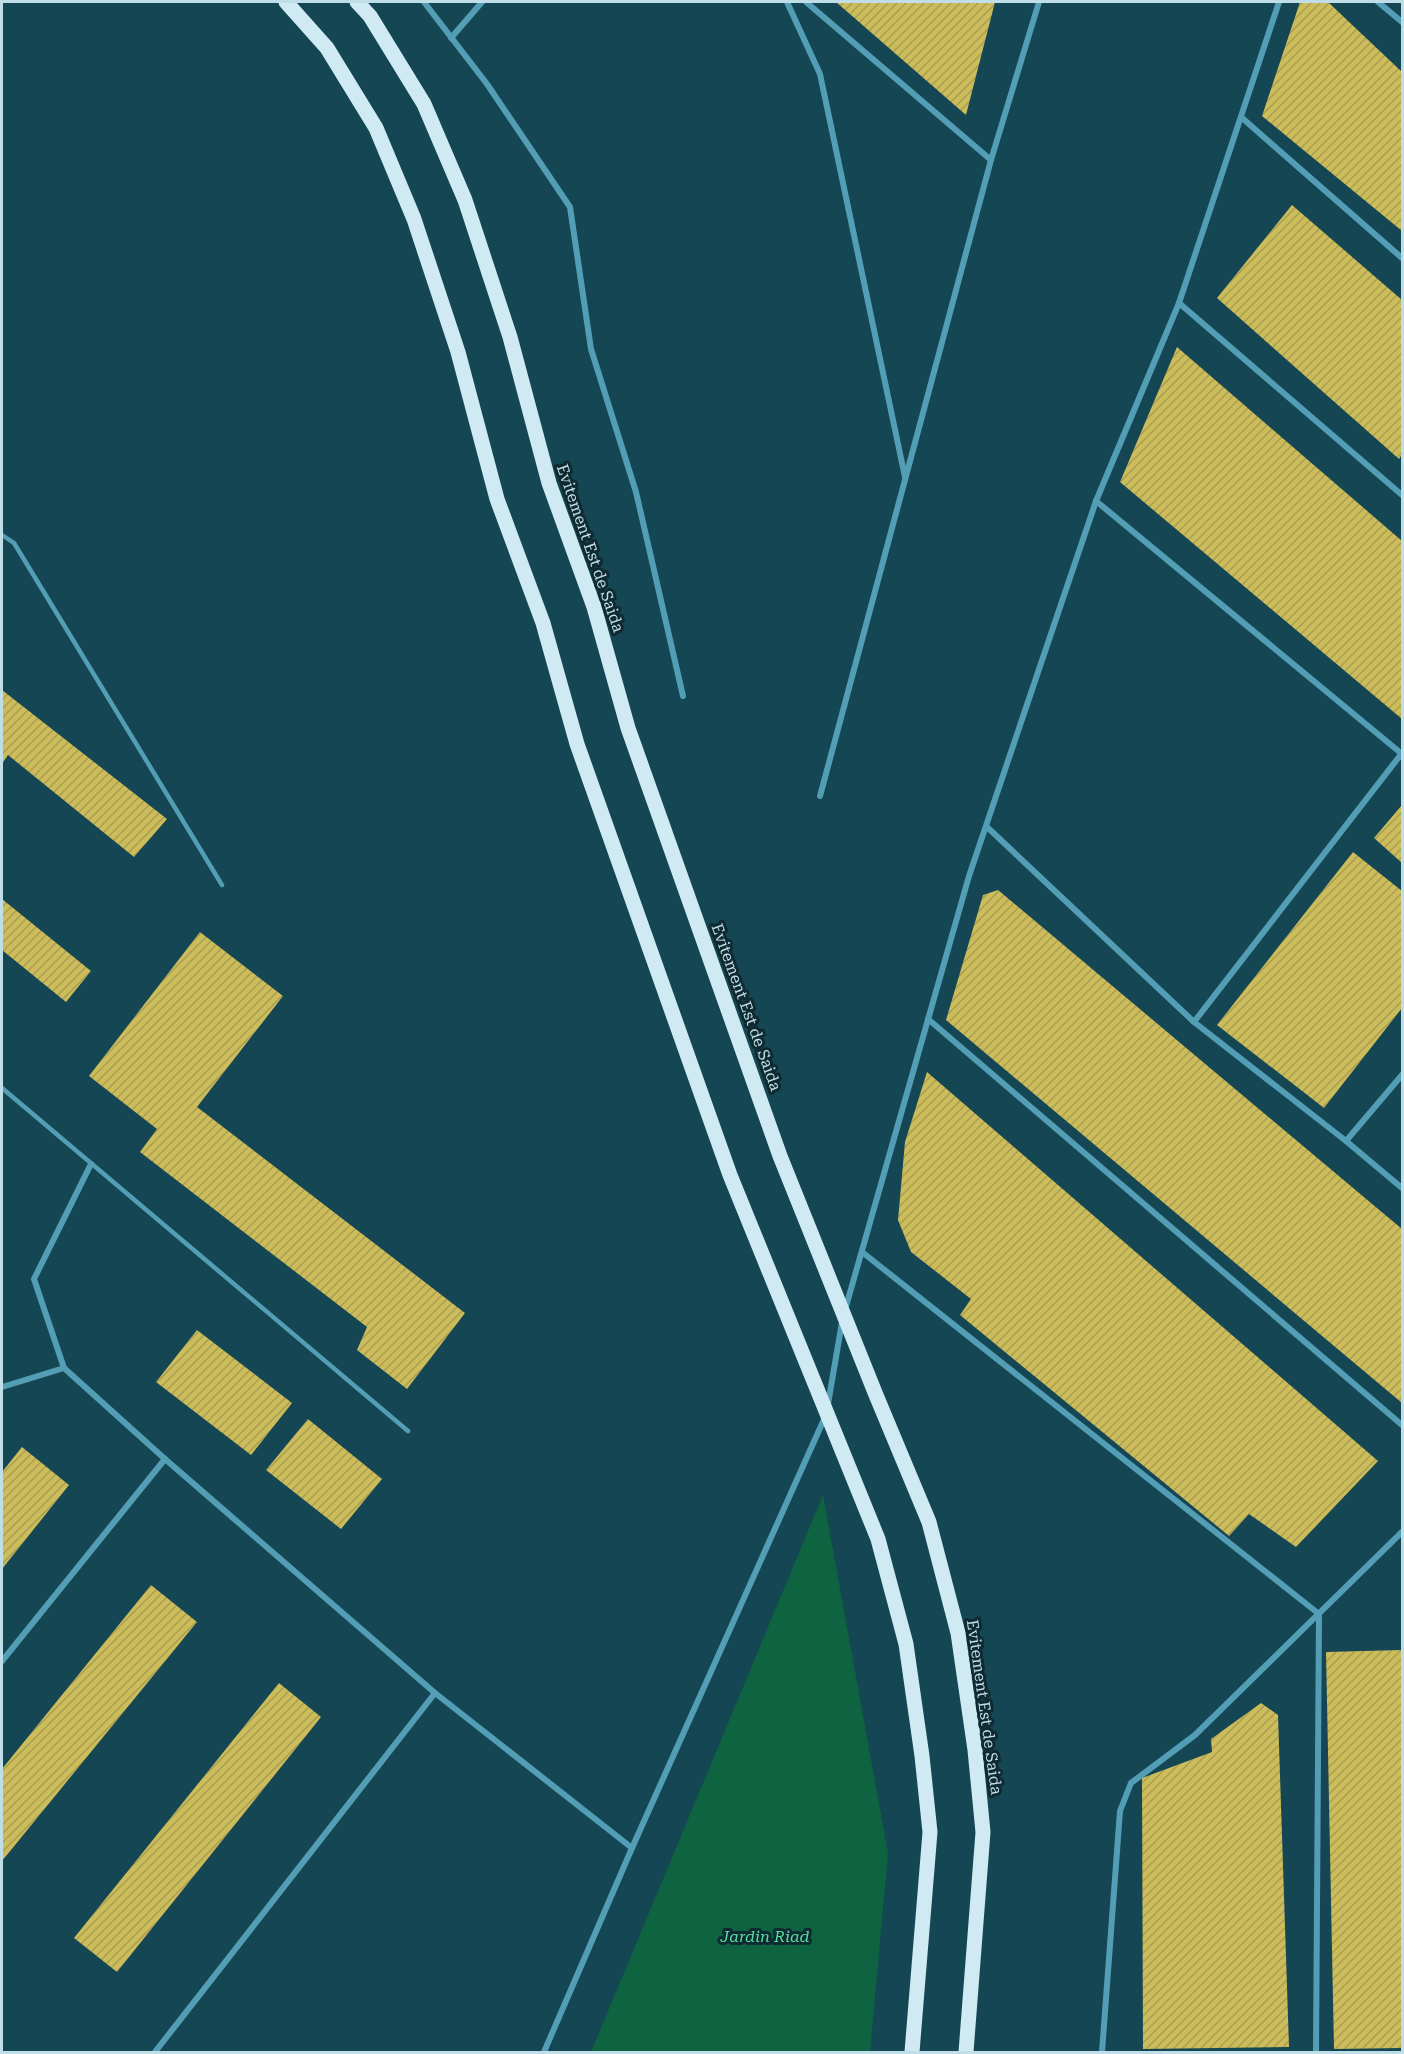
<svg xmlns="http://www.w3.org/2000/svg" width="1404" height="2054" font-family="'Roboto Serif',serif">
<defs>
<pattern id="building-hatch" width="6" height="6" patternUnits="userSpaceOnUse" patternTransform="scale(1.5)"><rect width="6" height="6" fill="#cdbc5a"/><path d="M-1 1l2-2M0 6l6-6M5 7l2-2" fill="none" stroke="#a89e55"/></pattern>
</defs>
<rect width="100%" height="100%" fill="#154653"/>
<polygon fill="#0e6340" points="823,1495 888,1853 870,2052 591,2052"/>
<g fill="url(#building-hatch)">
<polygon points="836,2 995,2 966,115"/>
<polygon points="1300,2 1328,2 1402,72 1402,231 1262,116"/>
<polygon points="1292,205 1402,300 1402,454 1399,459 1217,298"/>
<polygon points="1177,347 1402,541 1402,719 1120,482"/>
<polygon points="2,690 167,819 134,857 8,755 2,764"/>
<polygon points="1402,805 1402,863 1374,838"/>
<polygon points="1353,852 1402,891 1402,1008 1324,1108 1217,1025"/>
<polygon points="998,890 1402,1229 1402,1403 946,1020 983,895"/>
<polygon points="2,899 91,971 66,1002 2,950"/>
<polygon points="200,932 283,996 197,1107 465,1313 407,1389 357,1350 367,1327 140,1152 157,1129 89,1076"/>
<polygon points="927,1072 1378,1461 1296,1547 1249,1514 1229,1536 960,1315 971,1299 911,1252 898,1220 905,1142"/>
<polygon points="197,1330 292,1403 251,1455 156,1382"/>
<polygon points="308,1419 382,1479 341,1529 266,1470"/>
<polygon points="22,1447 69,1485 2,1569 2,1472"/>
<polygon points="151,1585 197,1622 2,1861 2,1769"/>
<polygon points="1402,1650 1402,2048 1334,2049 1326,1652"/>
<polygon points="279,1683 321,1717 117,1972 74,1938"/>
<polygon points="1261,1703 1278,1715 1289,2047 1143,2049 1142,1778 1212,1752 1211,1739"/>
</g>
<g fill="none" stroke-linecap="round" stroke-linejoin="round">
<g stroke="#539eb5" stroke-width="4.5">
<polyline points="2,535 14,543 222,885"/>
<polyline points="2,1088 408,1431"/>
</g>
<g stroke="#539eb5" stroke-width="6">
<polyline points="424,2 487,84 570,207 591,349 636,492 683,696"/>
<polyline points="787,2 820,74 905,477"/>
<polyline points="806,2 991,160"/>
<polyline points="1378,2 1402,22"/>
<polyline points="451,38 482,2"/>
<polyline points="1241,117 1402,258"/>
<polyline points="1179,303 1402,495"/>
<polyline points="1096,501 1402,754"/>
<polyline points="820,796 991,160 1039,2"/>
<polyline points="987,827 1194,1022 1346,1141 1402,1188"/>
<polyline points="928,1019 1402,1425"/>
<polyline points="1194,1022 1402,753"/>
<polyline points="1346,1141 1402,1075"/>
<polyline points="91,1164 34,1279 64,1368 165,1459"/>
<polyline points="862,1252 1319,1614 1316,2052"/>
<polyline points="845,1310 969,876 1096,501 1179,303 1279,2"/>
<polyline points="2,1387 64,1368"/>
<polyline points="828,1404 842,1322"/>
<polyline points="2,1661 165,1459 435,1693 632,1848"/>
<polyline points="155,2052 435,1693"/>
<polyline points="544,2052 632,1848 825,1417"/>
<polyline points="1102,2052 1120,1811 1131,1783 1195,1735 1402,1532"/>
</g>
<g stroke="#cfeaf3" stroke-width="15">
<polyline points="286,2 327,48 376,128 414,219 458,352 497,499 543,623 577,744 730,1175 878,1539 906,1644 922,1756 930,1832 912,2052"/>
<polyline points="357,2 370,16 424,104 465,200 510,337 549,483 594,607 628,728 780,1156 876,1395 929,1522 958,1633 975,1750 983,1832 966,2052"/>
</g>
</g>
<g text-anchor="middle" stroke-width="6" stroke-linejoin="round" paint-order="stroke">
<g font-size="16" fill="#c0dee8" stroke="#102a32">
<text transform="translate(591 548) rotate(71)" y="6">Evitement Est de Saida</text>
<text transform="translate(747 1007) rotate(70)" y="6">Evitement Est de Saida</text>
<text transform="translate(985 1707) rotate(82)" y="6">Evitement Est de Saida</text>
</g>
<g font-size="16" font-style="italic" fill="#57df9f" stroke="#102a32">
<text x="765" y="1942">Jardin Riad</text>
</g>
</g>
<rect width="1404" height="2054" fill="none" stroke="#c0dee8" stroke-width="6"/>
</svg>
